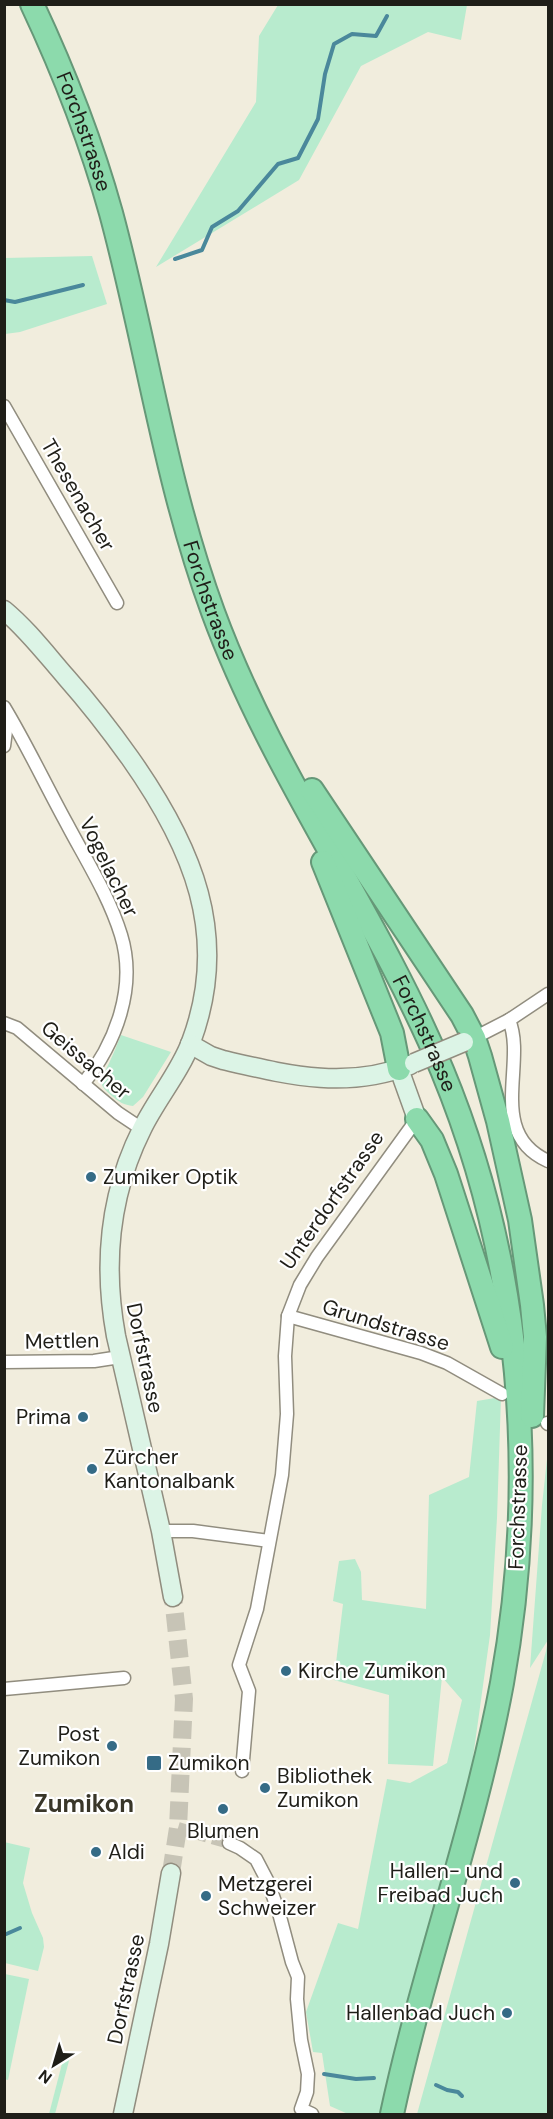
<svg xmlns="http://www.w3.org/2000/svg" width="553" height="2119" font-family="'DM Sans',sans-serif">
<rect width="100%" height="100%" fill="#f1eddd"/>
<g fill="#b8ebce">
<polygon points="278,5 467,5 461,40 428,32 361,66 299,180 156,267 256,102 259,36"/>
<polygon points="92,256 107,304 20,332 5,334 5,258"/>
<path d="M121 1035 171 1052 143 1097 133 1106C124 1105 119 1102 112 1096 94 1081 102 1079 110 1061 114 1053 117 1044 121 1035Z"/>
<polygon points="501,1397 497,1518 490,1635 471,1772 385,2114 348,2114 330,2106 322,2053 313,2052 306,2012 338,1923 358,1929 387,1779 410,1783 447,1763 462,1700 442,1677 433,1766 388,1764 389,1695 334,1680 343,1604 333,1601 339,1561 355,1559 361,1572 362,1600 426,1609 429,1495 469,1477 477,1401"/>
<polygon points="548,1450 548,2114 417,2114 546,1651 548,1640 530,1668 542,1505"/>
<polygon points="4,1842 30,1848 23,1883 32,1913 43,1938 44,1947 38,1971 5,1963"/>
<polygon points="5,1974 29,1979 8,2080 4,2079"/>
<polygon points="65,2052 71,2053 55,2114 49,2114"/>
</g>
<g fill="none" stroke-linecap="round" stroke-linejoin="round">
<g stroke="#4a889b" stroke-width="4">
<polyline points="175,259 202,250 212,227 238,211 278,164 298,158 318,119 325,74 334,44 352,34 376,36 387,16"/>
<polyline points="4,300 15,302 83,285"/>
<polyline points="4,1935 20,1928"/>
<polyline points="324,2074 356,2079 374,2078"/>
<polyline points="436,2085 447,2090 458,2092 462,2096"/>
</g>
<polyline stroke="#c7c4b6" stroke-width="12" stroke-dasharray="12 6" stroke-linecap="butt" points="178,1828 229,1843"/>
<polyline stroke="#c7c4b6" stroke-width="18" stroke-dasharray="18 9" stroke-linecap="butt" points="171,1873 178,1828 184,1699 173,1597"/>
<defs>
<g id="street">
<polyline points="4,406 117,603"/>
<path d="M4 707C27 745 46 786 67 824 86 860 109 896 121 935 137 987 116 1043 83 1084"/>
<polyline points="4,746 8,715"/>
<path d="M509 1020C527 1063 486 1133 548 1161"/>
<polyline points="4,1023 17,1028 118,1113 142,1129"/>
<polyline points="474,1038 509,1020 548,994"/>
<polyline points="288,1316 421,1353 447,1363 502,1394"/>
<polyline points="4,1362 94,1361 120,1357"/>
<polyline points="547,1423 548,1424"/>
<polyline points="161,1531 193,1531 269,1541"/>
<polyline points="4,1689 124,1678"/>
<polyline points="242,1771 249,1691 239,1665 257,1609 282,1475 287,1414 285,1356 288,1316 300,1285 317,1257 417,1119"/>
<polyline points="229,1843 240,1848 256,1859 268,1882 279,1913 292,1962 298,1977 297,1999 301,2040 308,2074 307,2092 301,2109 312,2114"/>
</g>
<g id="secondary">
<path d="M4 610C27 629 46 654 66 677 89 703 110 730 130 758 192 846 231 935 191 1042 180 1072 156 1100 142 1129 109 1195 103 1265 116 1336L161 1531 173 1597"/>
<path d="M190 1044 211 1056 223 1060C288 1075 345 1090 410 1065"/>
<polyline points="399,1069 417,1119"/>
<polyline points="123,2114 159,1944 171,1873"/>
</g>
<g id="highway">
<path id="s1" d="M32 4C64 72 91 141 111 213 147 346 165 481 213 612 272 773 376 912 442 1070 522 1263 539 1478 502 1683 475 1829 423 1969 392 2114"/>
<polyline points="312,790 462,1015 474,1038 480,1056 498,1121 520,1220 532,1305 535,1337 532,1416"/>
<polyline points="323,862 392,1033 399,1069"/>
<polyline points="417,1119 432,1140 446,1174 502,1347"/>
</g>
</defs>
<use href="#street" stroke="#918d7f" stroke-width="15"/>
<use href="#secondary" stroke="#918d7f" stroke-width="21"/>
<use href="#highway" stroke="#669878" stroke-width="26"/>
<use href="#street" stroke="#fff" stroke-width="12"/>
<use href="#secondary" stroke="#dcf4e6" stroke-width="18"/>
<use href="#highway" stroke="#8cdaac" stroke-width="22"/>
<defs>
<polyline id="secondary-bridge" points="414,1063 464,1042"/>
</defs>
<use href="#secondary-bridge" stroke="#918d7f" stroke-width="21" stroke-linecap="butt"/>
<use href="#secondary-bridge" stroke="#dcf4e6" stroke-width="18"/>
</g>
<g fill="#356b86" stroke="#fff" stroke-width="2">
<circle cx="91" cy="1177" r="6"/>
<circle cx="83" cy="1417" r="6"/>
<circle cx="92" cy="1469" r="6"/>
<circle cx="286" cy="1671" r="6"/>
<circle cx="112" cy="1746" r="6"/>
<rect x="146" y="1755" width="16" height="16" rx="3"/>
<circle cx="265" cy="1788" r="6"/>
<circle cx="223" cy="1809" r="6"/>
<circle cx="96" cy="1852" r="6"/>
<circle cx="515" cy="1883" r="6"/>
<circle cx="206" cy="1896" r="6"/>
<circle cx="507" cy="2013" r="6"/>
</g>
<g text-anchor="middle" stroke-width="4.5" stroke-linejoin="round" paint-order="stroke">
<g font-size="21" fill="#1f1e18" stroke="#fff">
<text dy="7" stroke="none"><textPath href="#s1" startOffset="138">Forchstrasse</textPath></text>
<text transform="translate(78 495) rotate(60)" y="7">Thesenacher</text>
<text dy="7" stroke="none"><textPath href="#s1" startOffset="624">Forchstrasse</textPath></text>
<text transform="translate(109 867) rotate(64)" y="7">Vogelacher</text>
<text dy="7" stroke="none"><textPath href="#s1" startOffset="1108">Forchstrasse</textPath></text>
<text transform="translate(86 1060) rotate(40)" y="7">Geissacher</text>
<text transform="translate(332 1200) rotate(-55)" y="7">Unterdorfstrasse</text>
<text transform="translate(386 1325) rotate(17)" y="7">Grundstrasse</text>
<text transform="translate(62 1341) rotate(-1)" y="7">Mettlen</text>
<text transform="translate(145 1358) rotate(78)" y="7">Dorfstrasse</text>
<text transform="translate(518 1507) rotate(-88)" y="7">Forchstrasse</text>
<text transform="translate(126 1989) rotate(-78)" y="7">Dorfstrasse</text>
</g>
<g font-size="21" fill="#1f1e18" stroke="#fff" text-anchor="start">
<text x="103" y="1184">Zumiker Optik</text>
<text x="71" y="1424" text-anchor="end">Prima</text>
<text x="104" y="1464">Zürcher<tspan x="104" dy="24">Kantonalbank</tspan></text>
<text x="298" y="1678">Kirche Zumikon</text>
<text x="100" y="1741" text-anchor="end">Post<tspan x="100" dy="24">Zumikon</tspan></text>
<text x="168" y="1770">Zumikon</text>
<text x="277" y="1783">Bibliothek<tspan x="277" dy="24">Zumikon</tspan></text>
<text x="223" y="1838" text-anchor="middle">Blumen</text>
<text x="108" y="1859">Aldi</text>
<text x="503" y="1878" text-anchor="end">Hallen- und<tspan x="503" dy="24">Freibad Juch</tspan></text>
<text x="218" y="1891">Metzgerei<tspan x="218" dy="24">Schweizer</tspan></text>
<text x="495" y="2020" text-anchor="end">Hallenbad Juch</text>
</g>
<g font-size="24" font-weight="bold" fill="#393629" stroke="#fff">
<text x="84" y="1812">Zumikon</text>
</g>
</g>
<rect width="553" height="2119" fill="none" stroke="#1f1e18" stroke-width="12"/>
<g transform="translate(54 2065) rotate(217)" stroke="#ffffff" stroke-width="4.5" paint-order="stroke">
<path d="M0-4.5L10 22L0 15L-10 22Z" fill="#1f1e18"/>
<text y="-9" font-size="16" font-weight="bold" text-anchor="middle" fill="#1f1e18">N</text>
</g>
</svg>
